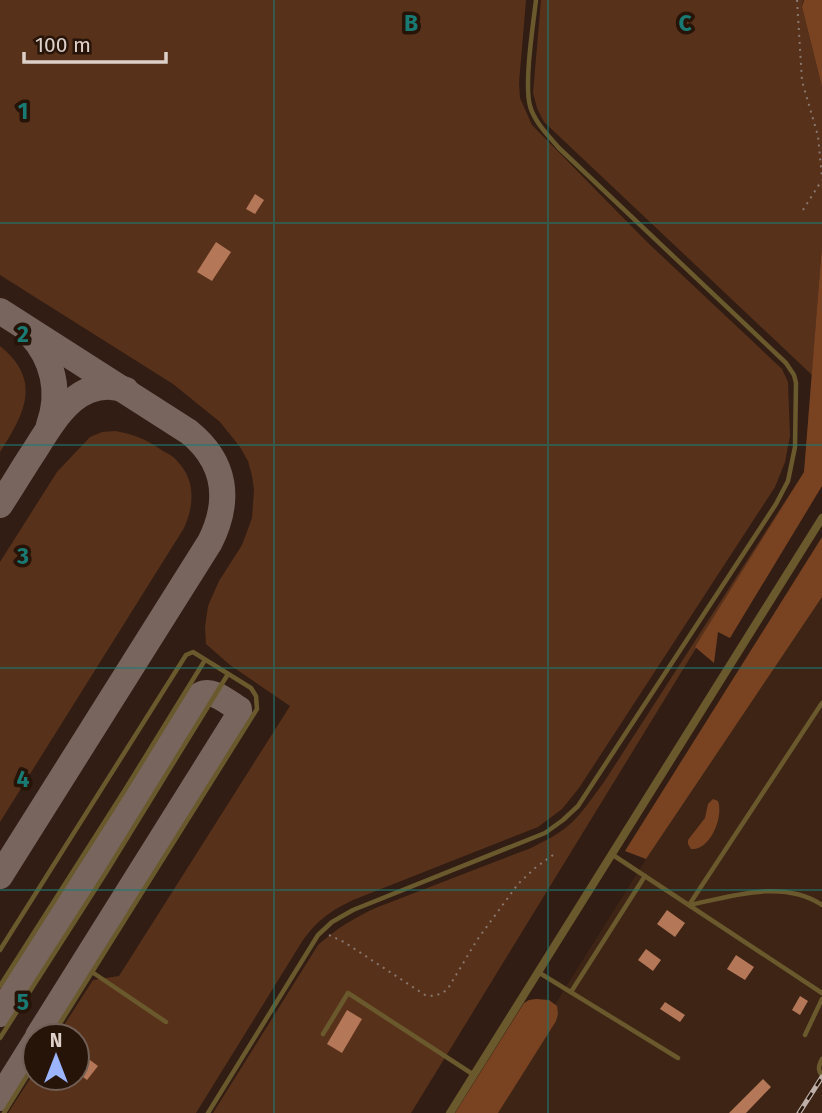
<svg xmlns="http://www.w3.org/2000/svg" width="822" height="1113" font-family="'Fira Sans',sans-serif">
<rect width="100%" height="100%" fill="#311d13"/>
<polygon fill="#3d2415" points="822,597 822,1113 487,1113 646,859"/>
<g fill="#58311a">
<path d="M0 0H526L519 83 520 98 532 125 647 242 782 369 788 382 790 436 785 462 775 487 579 788 562 809 538 827 353 900C329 912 319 919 303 940L196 1113H8L35 1071V1078H77V1036H57L93 980 119 976 290 706 230 665 206 644 205 627 208 606 219 581 242 545 252 518 254 490 252 476 248 461 240 447 220 422 173 384 0 275Z"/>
<polygon points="541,0 803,0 802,7 822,87 822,245 812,375 544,122 537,108 533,93"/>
<path d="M0 346C43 381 24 414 0 452Z"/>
<path d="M115 431C133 434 146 439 160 449 166 453 174 456 178 462 196 481 194 506 184 528L0 822V562L57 472 90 437 102 432Z"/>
<path d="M804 472 411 1113H213L318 945C336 929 355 917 378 907L531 848C544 841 558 835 569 825 583 813 593 796 604 782Z"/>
</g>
<g fill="#794322">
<polygon points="804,0 822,0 822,87 802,7"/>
<polygon points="822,245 822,486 730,638 718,632 714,663 695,647 804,472"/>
<polygon points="822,537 822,597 646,859 625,851"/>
<path d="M713 799 718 801C724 817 710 851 691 849L688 844V840L705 818 708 804Z"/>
<polygon points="536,999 549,1000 557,1006 558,1014 556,1021 498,1113 455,1113 524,1003 529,1000"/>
</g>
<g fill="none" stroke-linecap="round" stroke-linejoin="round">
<g stroke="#78665e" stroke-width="26">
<path d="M0 311 189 432C226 462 231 500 210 542L0 876"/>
<path d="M30 334C53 359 61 392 49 425"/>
<path d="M0 505C12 487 23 468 35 450 55 418 80 374 126 390"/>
<path d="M0 1014 200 695C213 688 227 702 239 709V715L38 1036"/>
<polyline points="0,1098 35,1042"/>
</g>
</g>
<g fill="#b47758">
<polygon points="255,194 264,200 255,214 246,209"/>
<polygon points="216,242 231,252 212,281 197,272"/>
<polygon points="667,910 685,923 675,937 657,924"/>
<polygon points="646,949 661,960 653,971 638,960"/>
<polygon points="736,955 754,967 745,980 727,969"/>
<polygon points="800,996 808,1001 800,1015 792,1010"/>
<polygon points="665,1002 685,1015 680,1022 660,1009"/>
<polygon points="347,1010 362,1019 342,1053 327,1044"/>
<polygon points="90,1060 98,1066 87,1080 79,1074"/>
<polygon points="763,1079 771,1087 746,1113 729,1113"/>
</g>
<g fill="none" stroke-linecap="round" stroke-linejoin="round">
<g stroke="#88786f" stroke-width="2" stroke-dasharray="2 5" stroke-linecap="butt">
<polyline points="797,0 802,81 818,136 822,178"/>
<polyline points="803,210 822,180"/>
<path d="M329 935 344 942 425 995C434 997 439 995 447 990L477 940 518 884 535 868 553 855"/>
</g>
<g stroke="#6a592c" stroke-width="4.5">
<polyline points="613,855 822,993"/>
<polyline points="689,905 822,703"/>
<path d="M690 905C731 896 784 879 822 905"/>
<polyline points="0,950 186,655 193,652 251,688 256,696 257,709 52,1036"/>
<polyline points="92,972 166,1022"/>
<polyline points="538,972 678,1058"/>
<polyline points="0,986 123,793 205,660"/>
<polyline points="571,992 645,876"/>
<polyline points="323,1034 348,993 474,1075"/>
<polyline points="805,1035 822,999"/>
<polyline points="0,1038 105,874 228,674"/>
<path d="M822 1059C819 1065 817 1070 822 1075"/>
<polyline points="4,1113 35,1063"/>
<path d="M208 1113 318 935 332 922 353 910 545 833 563 820 578 806 776 504 788 481 795 447 796 383 794 375 786 363 559 148C548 135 535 123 530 106 524 83 533 26 536 0"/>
</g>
<polyline stroke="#6a592c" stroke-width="8" points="450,1113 822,518"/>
<defs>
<polyline id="rail" points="799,1113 822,1077"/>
</defs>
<use href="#rail" stroke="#beb0a9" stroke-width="5"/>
<use href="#rail" stroke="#271409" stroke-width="2.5" stroke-dasharray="8" stroke-linecap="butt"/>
</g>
<path fill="none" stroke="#197a73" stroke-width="2" stroke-opacity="0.55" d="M274 0V1113M548 0V1113M0 223H822M0 445H822M0 668H822M0 890H822"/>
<g font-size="23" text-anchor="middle" font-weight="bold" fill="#197a73" stroke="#271409" stroke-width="7" stroke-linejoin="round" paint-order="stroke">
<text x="411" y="31">B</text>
<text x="685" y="31">C</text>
<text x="23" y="119">1</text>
<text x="23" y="342">2</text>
<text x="23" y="564">3</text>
<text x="23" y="787">4</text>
<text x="23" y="1010">5</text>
</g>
<g transform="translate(56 1057)"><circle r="33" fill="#271409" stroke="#705f56" stroke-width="2"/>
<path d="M0-5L12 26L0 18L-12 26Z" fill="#9cb4fd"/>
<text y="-10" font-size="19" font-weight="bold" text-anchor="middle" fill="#ddd0c9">N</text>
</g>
<path d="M24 52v10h142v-10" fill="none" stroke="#ddd0c9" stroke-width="3.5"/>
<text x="35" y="52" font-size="21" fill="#ddd0c9" stroke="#271409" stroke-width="5" paint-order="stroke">100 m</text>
</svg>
